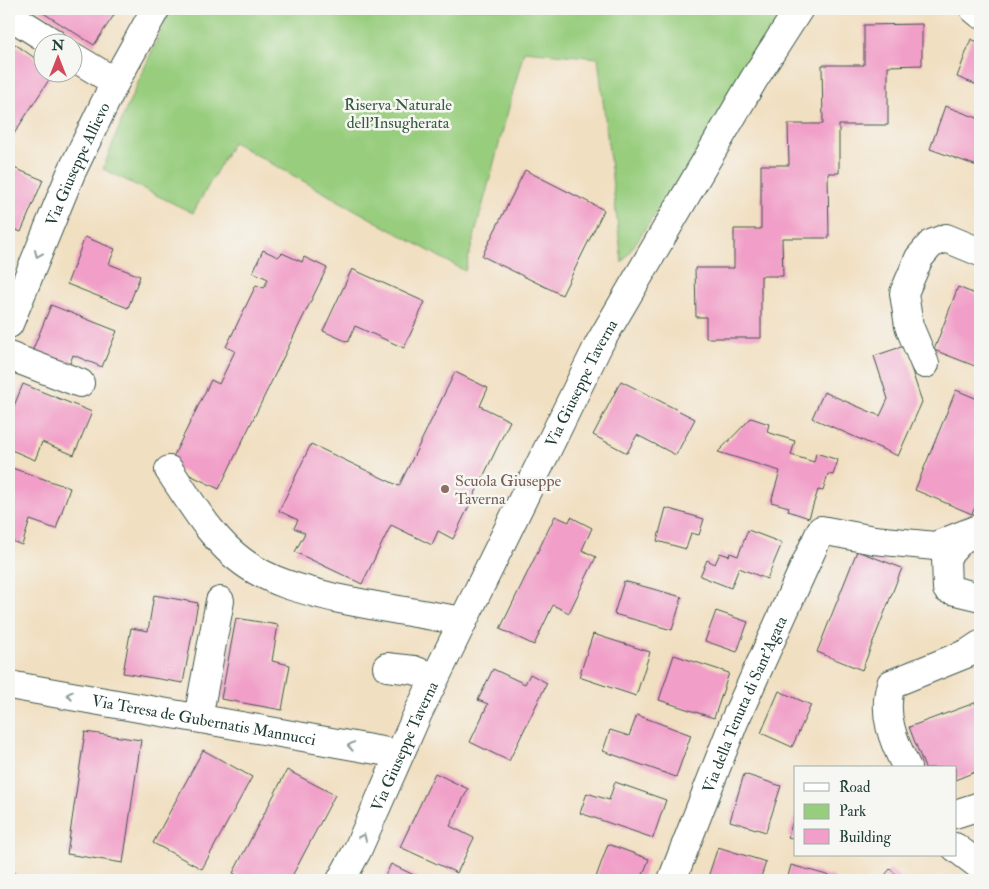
<svg xmlns="http://www.w3.org/2000/svg" width="989" height="889" font-family="'IM FELL Double Pica',serif">
<rect width="100%" height="100%" fill="#f6f6f2"/>
<filter id="ink" filterUnits="userSpaceOnUse"><feTurbulence type="fractalNoise" baseFrequency=".02" numOctaves="2"/><feDisplacementMap in="SourceGraphic" scale="10" xChannelSelector="R" yChannelSelector="G"/><feConvolveMatrix kernelMatrix="1 2 1 2 8 2 1 2 1" color-interpolation-filters="sRGB"/></filter>
<filter id="wash" filterUnits="userSpaceOnUse"><feTurbulence type="fractalNoise" baseFrequency=".0096" numOctaves="4" result="noise"/><feDisplacementMap in="SourceGraphic" scale="20" xChannelSelector="R" yChannelSelector="G"/><feGaussianBlur stdDeviation="1.12" result="paint"/><feColorMatrix in="noise" values="0 0 0 0 0 0 0 0 0 0 0 0 0 0 0 0 0 1.4 0 .05"/><feComposite in="paint" operator="in"/></filter>
<g filter="url(#wash)">
<rect width="100%" height="100%" fill="#f1dfc1"/>
<polygon fill="#98cd7e" stroke="#5c8559" points="161,9 794,9 622,263 598,58 524,51 465,271 233,142 193,213 103,169 124,114 168,15"/>
<g id="blocks">
<g fill="#f19fc8">
<polygon points="37,9 118,9 94,45"/>
<polygon points="922,24 922,65 888,66 888,125 839,125 839,173 828,173 829,238 782,238 783,276 761,276 761,338 706,338 706,317 696,317 695,268 734,268 734,229 761,229 761,165 789,165 788,124 823,124 822,65 864,65 864,25"/>
<polygon points="971,39 980,43 980,86 957,77"/>
<polygon points="9,40 42,63 42,72 54,72 10,140"/>
<polygon points="945,106 980,119 980,167 930,149"/>
<polygon points="9,166 43,180 21,232 9,227"/>
<polygon points="525,170 604,210 562,295 482,256"/>
<polygon points="85,237 115,249 109,264 140,276 128,308 67,284"/>
<polygon points="263,250 278,257 282,253 302,262 304,257 327,268 219,489 169,465 211,380 219,384 235,351 226,347 256,285 264,288 268,279 253,272"/>
<polygon points="9,253 15,255 9,271"/>
<polygon points="352,269 425,302 404,348 355,326 348,342 323,331"/>
<polygon points="958,287 980,296 980,368 934,350"/>
<polygon points="51,305 117,331 102,367 73,355 66,374 29,359"/>
<polygon points="904,346 922,402 898,456 812,418 824,392 880,416 888,399 874,356"/>
<polygon points="455,372 488,388 480,406 510,421 453,539 438,531 432,545 391,525 362,584 295,552 305,533 294,528 298,520 279,511 311,444 399,486"/>
<polygon points="621,381 695,419 676,455 637,435 627,453 593,435"/>
<polygon points="23,384 92,412 74,455 42,442 35,460 9,449 9,418"/>
<polygon points="956,390 980,400 980,495 972,514 915,490"/>
<polygon points="751,418 769,424 767,432 795,441 791,455 814,462 816,453 838,460 833,475 828,474 823,491 818,490 809,518 788,511 789,507 771,502 780,471 718,452"/>
<polygon points="9,467 70,488 56,529 30,520 22,545 9,540"/>
<polygon points="666,508 704,519 699,535 691,533 686,549 657,541"/>
<polygon points="555,516 569,522 571,517 592,528 582,550 596,557 569,613 553,605 534,645 500,629"/>
<polygon points="748,530 782,543 767,579 739,568 731,588 700,576 707,560 715,564 720,553 729,556 730,553 738,556"/>
<polygon points="857,551 902,568 862,670 817,652"/>
<polygon points="624,581 682,597 672,630 614,614"/>
<polygon points="154,595 198,603 183,683 123,673 131,628 148,631"/>
<polygon points="716,611 748,622 737,652 705,641"/>
<polygon points="236,618 278,625 272,661 290,665 282,710 221,699"/>
<polygon points="593,634 650,652 636,696 579,677"/>
<polygon points="674,655 729,673 714,718 659,700"/>
<polygon points="493,669 525,684 530,674 547,683 509,761 470,742 488,704 478,700"/>
<polygon points="779,691 811,705 792,747 761,733"/>
<polygon points="980,701 980,770 955,780 955,768 925,768 909,727"/>
<polygon points="637,715 691,735 676,777 603,751 610,730 629,736"/>
<polygon points="85,732 141,740 123,863 67,854"/>
<polygon points="203,750 252,777 202,869 153,843"/>
<polygon points="287,770 335,795 290,880 246,880 233,873"/>
<polygon points="435,773 468,789 450,826 474,838 457,873 400,847"/>
<polygon points="744,774 781,786 766,832 730,821"/>
<polygon points="615,782 666,800 653,838 580,813 587,793 609,800"/>
<polygon points="795,814 795,839 788,837"/>
<polygon points="608,844 649,859 641,880 595,880"/>
<polygon points="718,847 766,862 760,880 707,880"/>
<polygon points="391,864 424,880 383,880"/>
<polygon points="791,865 834,877 833,880 787,880"/>
<polygon points="890,869 903,880 881,880"/>
<polygon points="13,872 21,880 9,880 9,876"/>
</g>
</g>
</g>
<g filter="url(#ink)">
<use href="#blocks" fill-opacity="0" stroke="#3e5549" stroke-width="1"/>
<g fill="none" stroke-linecap="round" stroke-linejoin="round">
<defs>
<g id="minor">
<polyline points="974,9 980,14"/>
<polyline points="9,15 52,42"/>
<polyline points="72,56 115,82"/>
<path id="s1" d="M9 324 71 173 115 82 155 10"/>
<polyline points="9,356 80,383"/>
<polyline points="925,364 909,326 904,293 919,258 931,244 946,238 980,252"/>
<path d="M169 470C191 502 211 539 243 562 270 582 303 590 335 598 378 607 421 614 463 621"/>
<polyline points="970,536 962,539 946,557 947,589 980,597"/>
<polyline points="387,667 414,670 435,678"/>
<path id="s2" d="M9 685 399 754"/>
<polyline points="198,718 220,601"/>
<path d="M907 768C893 741 882 714 891 684L968 653 980 645"/>
<polyline points="955,814 980,806"/>
<polyline points="955,847 980,866"/>
<path id="s3" d="M341 880 357 851 418 713 599 344 754 79 799 9"/>
<path id="s4" d="M672 880 734 722 821 530 874 540 935 546 980 528"/>
</g>
</defs>
<use href="#minor" stroke="#3e5549" stroke-width="30"/>
<use href="#minor" stroke="#fff" stroke-width="28"/>
</g>
<defs><path id="oneway-chevron" d="M-2-3.5L2.5 0L-2 3.5" fill="none" stroke-width="1.6" stroke-linecap="round" stroke-linejoin="round" transform="scale(1.25)"/></defs>
<g stroke="#8f9e9a">
<use href="#oneway-chevron" transform="translate(38 254) rotate(113)"/>
<use href="#oneway-chevron" transform="translate(70 695) rotate(-170)"/>
<use href="#oneway-chevron" transform="translate(351 746) rotate(-170)"/>
<use href="#oneway-chevron" transform="translate(363 837) rotate(-66)"/>
</g>
</g>
<circle fill="#8d6e63" stroke="#f6f6f2" stroke-width="2" cx="445" cy="489" r="5"/>
<g text-anchor="middle" stroke-width="5" stroke-linejoin="round" paint-order="stroke">
<g font-size="16" fill="#375a43" stroke="#f6f6f2">
<text x="398" y="110">Riserva Naturale<tspan x="398" dy="18">dell'Insugherata</tspan></text>
</g>
<g font-size="16" fill="#1f3d34" stroke="#f6f6f2">
<text dy="6" stroke="none"><textPath href="#s1" startOffset="174">Via Giuseppe Allievo</textPath></text>
<text dy="6" stroke="none"><textPath href="#s3" startOffset="552">Via Giuseppe Taverna</textPath></text>
<text dy="6" stroke="none"><textPath href="#s4" startOffset="190">Via della Tenuta di Sant'Agata</textPath></text>
<text dy="6" stroke="none"><textPath href="#s2" startOffset="198">Via Teresa de Gubernatis Mannucci</textPath></text>
<text dy="6" stroke="none"><textPath href="#s3" startOffset="148">Via Giuseppe Taverna</textPath></text>
</g>
<g font-size="16" fill="#785e54" stroke="#f6f6f2" text-anchor="start">
<text x="455" y="486">Scuola Giuseppe<tspan x="455" dy="18">Taverna</tspan></text>
</g>
</g>
<rect width="989" height="889" fill="none" stroke="#f6f6f2" stroke-width="30"/>
<rect x="794" y="766" width="162" height="90" fill="#f6f6f2" stroke="#a0aca6"/>
<rect x="804" y="783" width="25" height="8" fill="#ffffff" stroke="#a0aca6"/>
<text x="839" y="792" font-size="15" fill="#1f3d34">Road</text>
<rect x="804" y="804" width="25" height="15" fill="#98cd7e" stroke="#a0aca6"/>
<text x="839" y="816" font-size="15" fill="#1f3d34">Park</text>
<rect x="804" y="829" width="25" height="15" fill="#f19fc8" stroke="#a0aca6"/>
<text x="839" y="842" font-size="15" fill="#1f3d34">Building</text>
<g transform="translate(58 58)"><circle r="24" fill="#f6f6f2" stroke="#a0aca6"/>
<path d="M0-4L9 19L0 12L-9 19Z" fill="#d1495b"/>
<text y="-8" font-size="14" font-weight="bold" text-anchor="middle" fill="#1f3d34">N</text>
</g>
</svg>
